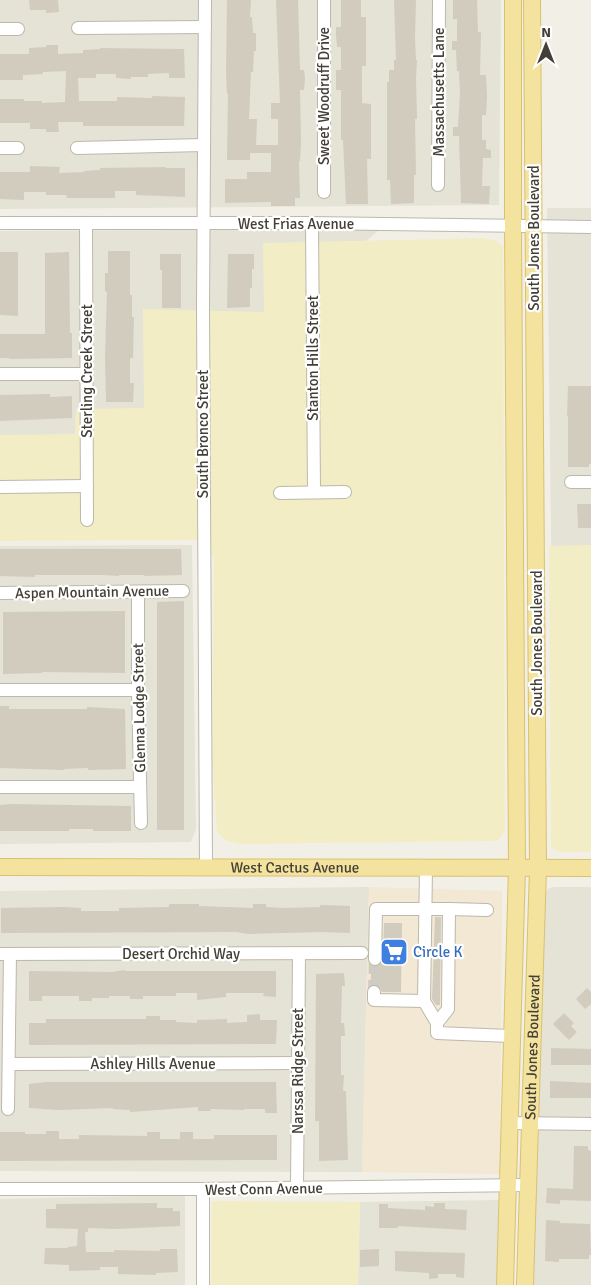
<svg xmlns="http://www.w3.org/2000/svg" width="591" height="1285" font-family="Signika,sans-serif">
<rect width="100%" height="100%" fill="#f2efe7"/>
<g fill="#e5e2d6">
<polygon points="0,0 501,0 499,205 0,209"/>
<polygon points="547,208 591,208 591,843 555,843"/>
<polygon points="380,229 128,448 0,450 0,231"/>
<polygon points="192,545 196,829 191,842 0,844 0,546"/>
<polygon points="369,887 362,1172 0,1171 0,891"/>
<polygon points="554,887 591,887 591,1285 533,1285 545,895 548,889"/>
<polygon points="185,1195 185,1285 0,1285 0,1199"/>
<polygon points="500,1200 497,1285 358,1285 360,1202"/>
</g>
<polygon fill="#f2e8d4" points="369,887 502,891 500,1174 362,1172"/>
<g fill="#f3edc6">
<polygon points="484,238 496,241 503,246 505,829 501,837 496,841 240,844 227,841 217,832 212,755 214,557 196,540 0,541 0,435 75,434 76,409 144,408 143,309 264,312 263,243"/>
<polygon points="591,545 591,852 560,852 553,849 551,845 549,546"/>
<polygon points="212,1201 360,1202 358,1285 211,1285"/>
</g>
<g fill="#d2ccbe">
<polygon points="29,0 58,0 59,12 46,13 46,10 30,10"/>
<polygon points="227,0 251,0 250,17 252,17 253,33 256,33 256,51 254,51 253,72 251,72 249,119 257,119 256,145 278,145 278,119 271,119 271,103 280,103 276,0 298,0 300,70 304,70 305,78 304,90 300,90 301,142 300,161 299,161 300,198 295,198 295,206 271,206 271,202 225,203 225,179 247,179 247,172 271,172 271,153 250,153 250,160 227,160 228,94 227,94 226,72"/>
<polygon points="341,0 361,0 361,17 366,17 366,66 362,66 362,103 371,104 371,159 367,159 368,204 346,204 343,140 341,140 341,90 336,90 336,70 341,70 341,47 337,47 336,35 336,27 341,27"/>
<polygon points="394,0 416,0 415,38 416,60 417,60 416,78 417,119 415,119 416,175 414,175 414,203 391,204 390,180 387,180 387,82 389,82 389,70 394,70 394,60 396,60"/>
<polygon points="453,0 477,0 478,32 481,32 480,75 486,75 487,96 486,115 482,115 482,140 486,140 486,149 491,150 491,158 483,158 482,186 490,186 489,204 461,203 459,136 453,136 453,127 458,127 460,93 459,71 457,71 456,50 452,50 452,41 457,41 457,19 453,19"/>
<polygon points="46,45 58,45 58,54 83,53 83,50 100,49 100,48 184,49 185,78 169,78 169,73 148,74 148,77 131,77 131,79 116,78 116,74 96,74 96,78 78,78 79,101 117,101 117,97 152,98 152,96 185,97 184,126 83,126 83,122 58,122 59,132 46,132 46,129 30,129 30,123 0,123 0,99 24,99 24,101 42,101 42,103 65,102 66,71 43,72 43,74 23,75 23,80 0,80 0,54 29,54 29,48 46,47"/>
<polygon points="30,166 60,167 59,173 84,172 84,171 100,170 100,168 166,167 166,168 185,168 185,197 136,195 136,191 115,191 115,198 67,198 66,195 46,195 46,192 24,192 24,200 0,199 0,172 30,172"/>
<polygon points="108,251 130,251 130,295 132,295 132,317 134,317 133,358 130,358 130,383 134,383 133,402 106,402 105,358 107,292 105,291 105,273 108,273"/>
<polygon points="0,252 18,252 18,316 0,315"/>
<polygon points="69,252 70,333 72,333 72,358 9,359 9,358 0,358 0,334 45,334 45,253"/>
<polygon points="160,254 181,254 181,308 162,308 162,270 160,270"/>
<polygon points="228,254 254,254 254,269 252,269 252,288 250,288 250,307 227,308"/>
<polygon points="568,386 591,386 591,464 589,464 589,467 568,467 568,416 567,416"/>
<polygon points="50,394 50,397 72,396 72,418 0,421 0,395"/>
<polygon points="577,504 591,504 591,528 578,528"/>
<polygon points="0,549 181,549 182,575 144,576 144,575 119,575 119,576 101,575 35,575 35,577 0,576"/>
<polygon points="184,601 184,830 157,830 157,602"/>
<polygon points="125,611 125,673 42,672 42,673 3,674 3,612"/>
<polygon points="0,706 9,706 9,709 87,709 87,707 125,709 126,769 88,770 88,768 64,769 64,770 0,768"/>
<polygon points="11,804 131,806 131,831 93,831 93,829 69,829 69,831 0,831 0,805"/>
<polygon points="169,904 199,904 199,906 253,908 253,904 266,904 266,907 286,908 320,907 320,905 350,906 350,933 321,932 249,934 236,932 1,933 1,908 64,907 81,908 81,911 119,911 119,908 169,907"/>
<polygon points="435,917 441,917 440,1005 436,1005 432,999"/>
<polygon points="384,923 402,923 401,992 382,992 378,985 371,985 371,966 379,966 383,960"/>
<polygon points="125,970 125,971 276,971 276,997 263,996 264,993 226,993 226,997 197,1000 197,993 176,993 176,996 143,996 143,999 130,999 130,996 109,996 109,998 92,998 92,1001 79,1001 79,996 42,996 42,1001 29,1001 29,971 112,972"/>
<polygon points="344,973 345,986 342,986 341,1023 344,1023 345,1036 341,1036 341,1075 344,1075 343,1091 346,1091 348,1160 319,1161 319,1121 315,1121 316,974"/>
<polygon points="587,988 591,992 591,1004 585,1009 576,999"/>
<polygon points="564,1013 574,1023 571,1026 577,1032 569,1040 553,1024"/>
<polygon points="260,1014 260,1020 277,1020 276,1044 29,1045 29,1023 46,1023 46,1019 146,1019 146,1016 160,1016 160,1020 176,1020 176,1022 197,1023 197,1020 227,1019 227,1023 247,1022 247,1015"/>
<polygon points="551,1048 591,1049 591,1065 551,1065"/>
<polygon points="550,1081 591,1083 591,1098 550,1098"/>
<polygon points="46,1082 276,1082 277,1113 265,1113 265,1109 244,1109 244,1110 210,1109 211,1111 198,1111 198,1107 130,1112 130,1110 113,1109 113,1108 58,1110 29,1108 29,1084"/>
<polygon points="46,1131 59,1131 59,1139 79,1139 79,1135 147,1136 147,1132 160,1132 160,1139 180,1139 180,1132 193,1132 193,1139 214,1139 214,1135 277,1135 277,1160 0,1161 0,1132 25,1132 25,1134 46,1134"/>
<polygon points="574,1146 588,1146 588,1150 591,1151 591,1201 560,1200 560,1204 546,1203 547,1188 573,1189"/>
<polygon points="157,1203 157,1208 173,1208 173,1211 180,1211 180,1226 115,1229 88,1228 88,1232 85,1232 86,1252 114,1252 114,1250 160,1251 160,1249 177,1249 178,1272 156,1273 156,1275 118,1274 118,1267 100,1267 100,1270 69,1271 69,1265 44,1264 45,1248 68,1248 68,1247 77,1246 78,1229 46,1228 46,1209 56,1209 56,1204"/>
<polygon points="434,1203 445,1203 445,1209 467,1210 466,1230 398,1226 398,1228 379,1228 379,1204 388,1204 388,1208 425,1210 425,1206 434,1207"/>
<polygon points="546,1220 560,1221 560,1223 590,1224 591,1255 589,1255 589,1259 559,1259 559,1262 545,1261"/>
<polygon points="379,1249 379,1266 360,1267 360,1250"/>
<polygon points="395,1251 465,1253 464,1278 456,1277 456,1274 438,1274 438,1278 429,1279 429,1273 395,1271"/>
</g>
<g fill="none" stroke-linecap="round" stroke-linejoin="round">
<polyline stroke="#cfccc4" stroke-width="12" stroke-dasharray="12 6" stroke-linecap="butt" points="374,992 375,959"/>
<defs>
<g id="minor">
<polyline points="205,0 203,308 206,868"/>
<polyline points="324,0 324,192"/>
<polyline points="78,28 205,27"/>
<polyline points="0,29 18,29"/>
<polyline points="0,148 18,148"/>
<polyline points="77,148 203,145"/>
<polyline points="438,185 439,0"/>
<polyline points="0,223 312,223 591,227"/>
<polyline points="86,223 87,520"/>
<polyline points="312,223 314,492"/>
<polyline points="0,374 87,374"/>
<polyline points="571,482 591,482"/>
<polyline points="0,487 87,486"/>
<polyline points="280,493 345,492"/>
<polyline points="138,592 138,690 141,823"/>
<polyline points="0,593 183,591"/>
<polyline points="0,690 138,690"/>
<polyline points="0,787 140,787"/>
<polyline points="426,868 424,1001 437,1023 437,1033 512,1036"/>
<polyline points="449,909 487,910"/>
<polyline points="0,954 362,953"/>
<polyline points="375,959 376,909 449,909 448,1009 437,1023"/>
<polyline points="374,992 374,1000 424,1001"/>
<polyline points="9,1064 298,1063"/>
<polyline points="8,1109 10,954"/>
<polyline points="510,1123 591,1124"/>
<polyline points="297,1188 299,954"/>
<polyline points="0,1189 203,1189 528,1185"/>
<polyline points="203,1285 203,1189"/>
</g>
<g id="major">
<path id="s1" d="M0 867 591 868"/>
<polyline points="505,1285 517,868 513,225 513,0"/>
<path id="s2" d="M525 1285 538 868 532 0"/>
</g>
</defs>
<use href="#minor" stroke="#bcb8ab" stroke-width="14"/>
<use href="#major" stroke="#d8c26f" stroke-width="18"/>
<use href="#minor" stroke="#fff" stroke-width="12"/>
<use href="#major" stroke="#f4e39e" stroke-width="16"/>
</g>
<defs>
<symbol id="supermarket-square" viewBox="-11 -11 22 22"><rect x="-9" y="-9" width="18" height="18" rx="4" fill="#3f7fe0" stroke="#fff"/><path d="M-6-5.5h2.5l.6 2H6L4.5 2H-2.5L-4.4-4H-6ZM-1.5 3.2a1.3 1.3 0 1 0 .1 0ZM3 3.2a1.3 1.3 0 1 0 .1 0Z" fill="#fff"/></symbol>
</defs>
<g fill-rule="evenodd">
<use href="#supermarket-square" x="378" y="936" width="32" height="32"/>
</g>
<g text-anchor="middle" stroke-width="4.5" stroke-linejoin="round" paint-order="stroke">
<g font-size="15" fill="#444037" stroke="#fff">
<text transform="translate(439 92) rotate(-90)" y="5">Massachusetts Lane</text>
<text transform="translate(324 96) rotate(-90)" y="5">Sweet Woodruff Drive</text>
<text x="296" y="229">West Frias Avenue</text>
<text transform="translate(534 238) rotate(-90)" y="5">South Jones Boulevard</text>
<text transform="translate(313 358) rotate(-90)" y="5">Stanton Hills Street</text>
<text transform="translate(87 371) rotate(-90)" y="5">Sterling Creek Street</text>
<text transform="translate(203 434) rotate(-90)" y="5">South Bronco Street</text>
<text transform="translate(92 592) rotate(-1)" y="5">Aspen Mountain Avenue</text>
<text transform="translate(537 643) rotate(-90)" y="5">South Jones Boulevard</text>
<text transform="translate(139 708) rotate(-91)" y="5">Glenna Lodge Street</text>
<text dy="5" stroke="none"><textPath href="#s1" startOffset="295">West Cactus Avenue</textPath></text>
<text x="181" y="959">Desert Orchid Way</text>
<text dy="5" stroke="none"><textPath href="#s2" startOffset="238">South Jones Boulevard</textPath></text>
<text x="153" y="1069">Ashley Hills Avenue</text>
<text transform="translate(298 1071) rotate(-90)" y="5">Narssa Ridge Street</text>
<text transform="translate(264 1189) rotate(-1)" y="5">West Conn Avenue</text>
</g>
<g font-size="15" fill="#366cbe" stroke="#fff" text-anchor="start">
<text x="413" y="957">Circle K</text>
</g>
</g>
<g transform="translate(546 45)" stroke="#ffffff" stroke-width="4" paint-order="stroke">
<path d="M0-4L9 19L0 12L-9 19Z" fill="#444037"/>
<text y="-8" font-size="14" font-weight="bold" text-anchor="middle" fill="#444037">N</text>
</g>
</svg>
